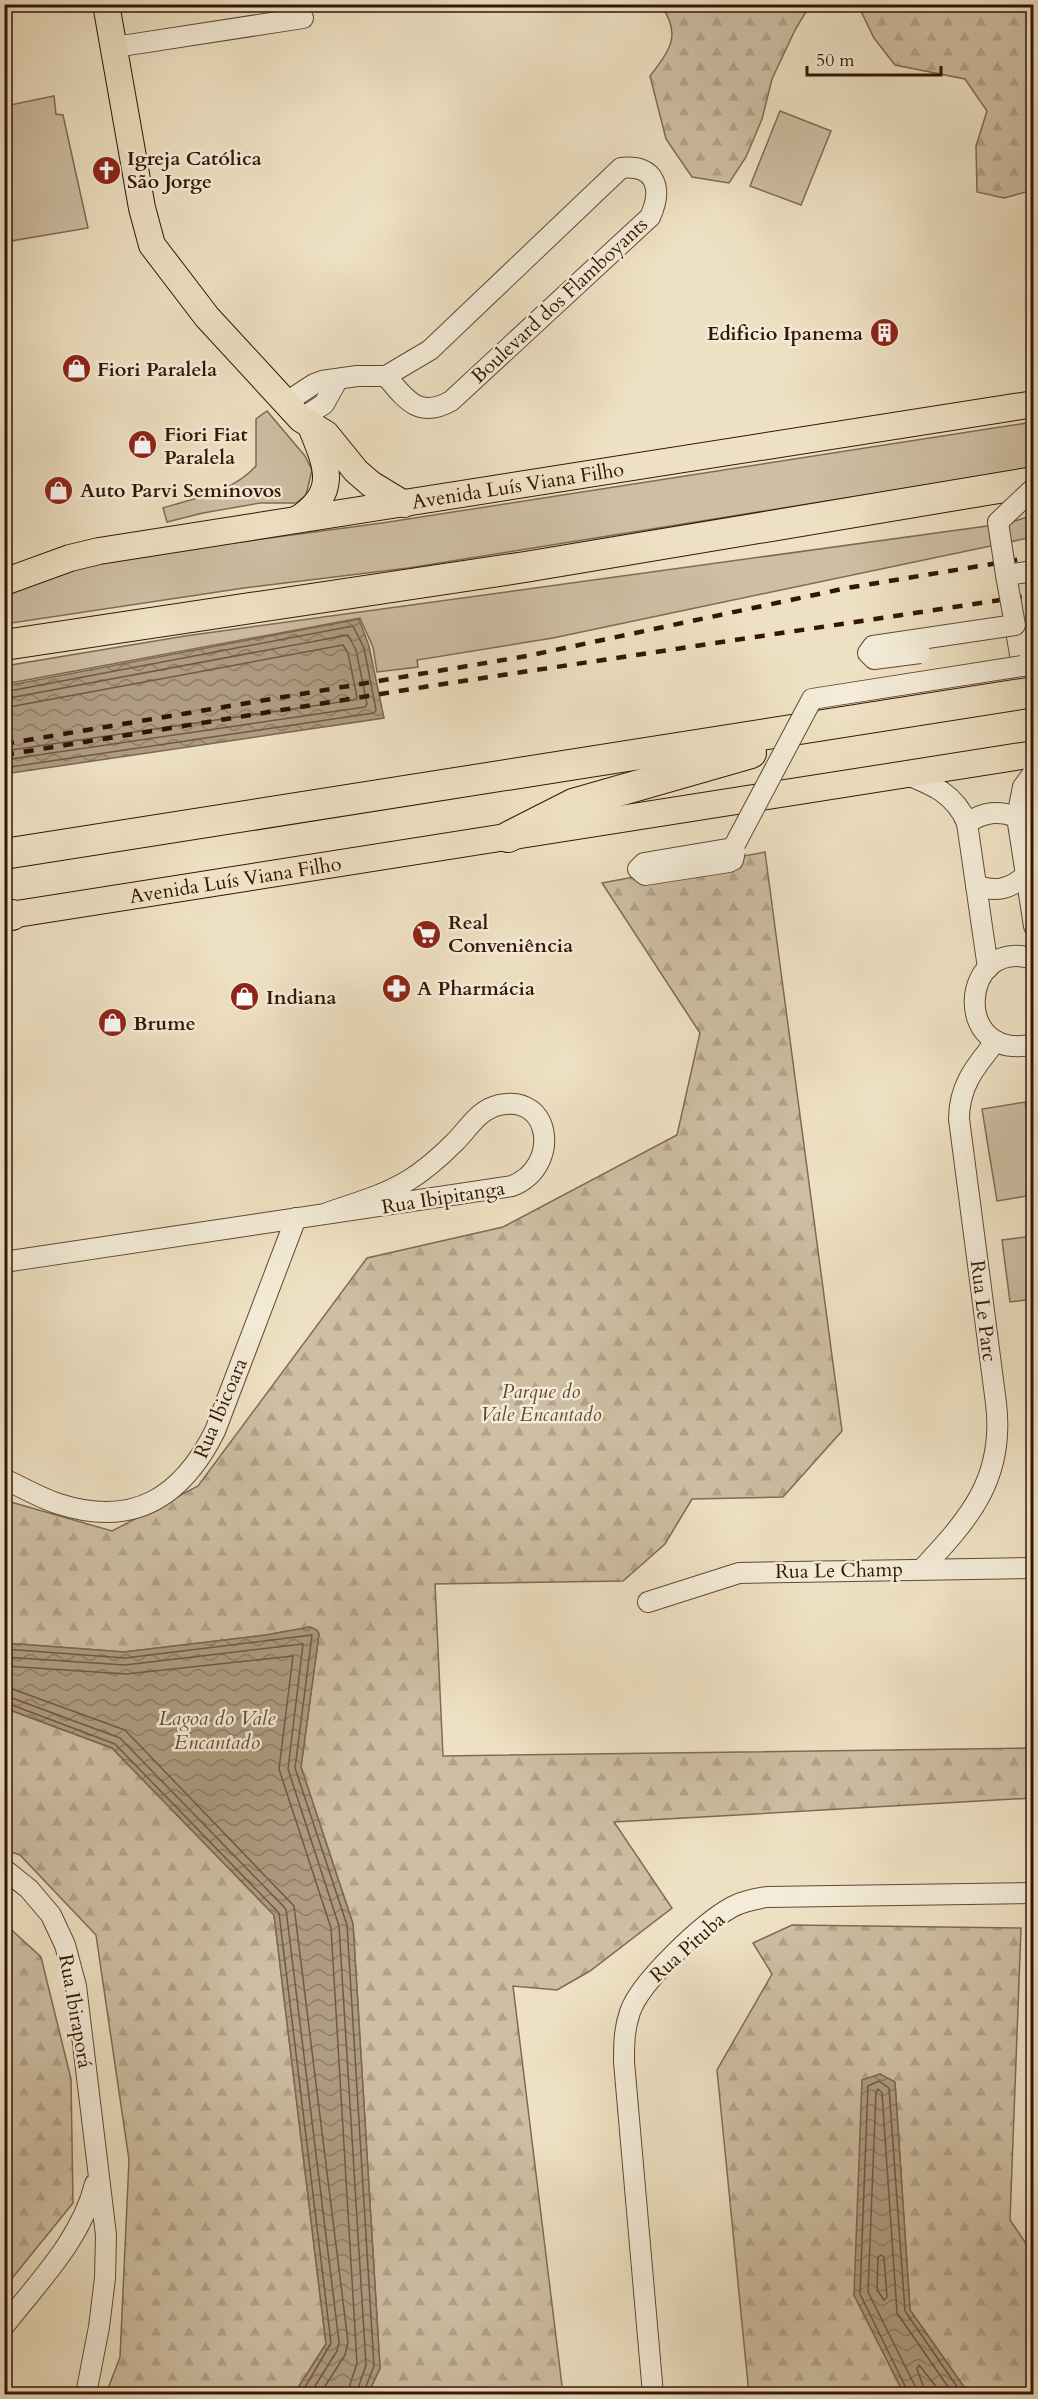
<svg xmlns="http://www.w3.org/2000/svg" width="1038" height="2399" font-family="Cardo,serif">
<defs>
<pattern id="forest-firs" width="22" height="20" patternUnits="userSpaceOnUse" patternTransform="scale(1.5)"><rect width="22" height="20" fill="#cebea3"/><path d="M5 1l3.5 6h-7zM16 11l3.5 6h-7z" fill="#b2a28b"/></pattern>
<pattern id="water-waves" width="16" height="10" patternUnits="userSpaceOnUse" patternTransform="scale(1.5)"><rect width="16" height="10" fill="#af9c82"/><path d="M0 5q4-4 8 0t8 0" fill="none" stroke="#8f7e68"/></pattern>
</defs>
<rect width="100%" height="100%" fill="#eee1c3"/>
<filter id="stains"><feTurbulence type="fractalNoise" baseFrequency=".00333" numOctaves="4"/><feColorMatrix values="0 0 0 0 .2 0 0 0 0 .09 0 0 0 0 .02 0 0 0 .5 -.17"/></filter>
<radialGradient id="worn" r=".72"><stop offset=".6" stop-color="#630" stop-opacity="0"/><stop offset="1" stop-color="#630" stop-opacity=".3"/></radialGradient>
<g fill="#cebea3" stroke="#816a54" stroke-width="1.5">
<polygon points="54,96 56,114 63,115 88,228 5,242 5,106"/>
<polygon points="780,111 831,131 801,205 750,186"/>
<path d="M267 411 305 456 312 470 306 495 296 503H260L203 513 167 522 163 508C195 498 233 492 256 466V419Z"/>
<polygon points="1033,422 1033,468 408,568 244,588 5,624 5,596 71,569 164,552 382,523"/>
<polygon points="1033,515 1033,537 553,638 417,660 418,667 377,672 373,647 360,618 5,684 5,666 185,636 1009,523"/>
<polygon points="1025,1102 1033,1154 1033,1195 997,1201 982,1109"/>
<polygon points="1033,1236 1033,1299 1010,1302 1002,1240"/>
</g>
<g fill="url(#forest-firs)" stroke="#816a54" stroke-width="1.5">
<path d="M661 5H810L795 30 772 79 762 119 746 157 729 183 692 177 666 139 650 76C670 50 682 35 661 5Z"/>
<polygon points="858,5 1033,5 1033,190 1004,198 977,192 976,146 987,111 965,79 895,65 874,38"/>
<polygon points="765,852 842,1431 783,1497 692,1499 665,1544 623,1581 435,1584 443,1756 1033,1748 1033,1798 614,1822 672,1908 590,1971 557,1990 513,1986 563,2394 368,2394 380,2368 353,1924 301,1767 319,1634 310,1627 266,1635 124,1652 5,1643 4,1500 112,1531 198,1486 367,1258 503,1227 677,1135 700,1033 602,883"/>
<polygon points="4,1708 112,1748 274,1915 326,2344 294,2394 106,2394 120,2357 129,2160 96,1935 20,1855 5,1850"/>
<polygon points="4,1923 41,1957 71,2079 73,2203 5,2287"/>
<polygon points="792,1925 1021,1928 1010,2220 1033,2254 1033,2394 969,2394 910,2310 895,2083 854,2295 904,2394 749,2394 717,2070 772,1974 753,1943"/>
</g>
<g fill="url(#water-waves)" stroke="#7e6650" stroke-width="1.5">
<polygon points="359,619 369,646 384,718 5,774 5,686"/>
<polygon points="310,1627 317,1630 319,1634 301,1767 353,1924 380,2368 368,2394 294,2394 326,2344 274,1915 112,1748 5,1708 5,1643 124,1652 266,1635"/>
<polygon points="880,2074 895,2082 910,2310 969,2394 904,2394 854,2295 862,2080"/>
</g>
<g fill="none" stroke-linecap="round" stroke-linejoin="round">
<g stroke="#725844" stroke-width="1.5">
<polyline points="4,692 353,626 364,648 376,710 374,713 4,768"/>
<polyline points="4,699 348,635 356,650 367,704 365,707 4,760"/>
<polyline points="4,708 343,645 348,653 357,697 354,700 4,751"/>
<polyline points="4,1649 125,1658 312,1635 295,1768 347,1925 374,2366 363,2394"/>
<polyline points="4,1657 125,1665 303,1644 288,1769 339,1926 366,2365 356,2394"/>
<polyline points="4,1666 126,1674 293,1656 279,1769 331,1928 357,2363 347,2394"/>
<polyline points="4,1686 125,1730 294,1906 348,2342 345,2355 320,2394"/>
<polyline points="4,1695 120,1738 286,1909 339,2342 337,2351 310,2394"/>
<polyline points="4,1702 115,1744 279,1913 331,2343 301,2394"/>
<polygon points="881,2255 884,2257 887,2297 884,2300 877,2290 878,2257"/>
<polyline points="909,2394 860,2294 868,2086 879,2081 889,2088 905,2311 962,2394"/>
<polyline points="917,2394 915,2386 868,2292 876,2092 878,2089 882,2093 897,2313 953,2394"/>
<polyline points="926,2394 917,2369 919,2365 942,2394"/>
</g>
<defs>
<g id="minor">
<polyline points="115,47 303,18"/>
<path d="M285 403 314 384 322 381 357 376H386L430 350 621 168C656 164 663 189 650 217L451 401C419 419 406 400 386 376"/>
<polyline points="301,419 324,404 338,379"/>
<polyline points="1015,625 1022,666"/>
<polyline points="1034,772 1023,787 1017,817 1034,926"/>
<path d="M905 774C933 785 955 794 967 823L988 968"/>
<path d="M967 823C984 812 998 810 1017 817"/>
<path d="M976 885C996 893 1010 889 1026 875"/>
<path d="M1034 959C959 935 951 1064 1034 1044"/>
<path d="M4 1262 512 1186C561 1167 552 1093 499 1105 478 1110 469 1128 455 1142 441 1156 425 1170 409 1180 383 1196 352 1204 324 1214"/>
<path d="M4 1479C22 1487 40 1498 59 1504 134 1528 182 1497 215 1431L296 1218"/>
<path d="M922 1569C970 1518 1005 1478 996 1403L959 1119C959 1085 976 1066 996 1041"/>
<polyline points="648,1602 739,1573 1034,1568"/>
<polyline points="4,1869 29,1889 51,1915 65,1945 76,1986 106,2235 105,2278 99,2327 86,2394"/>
<path d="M4 2326C39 2281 81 2240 95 2184"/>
<path d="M653 2394 624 2062C624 2045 624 2029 630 2012 640 1982 703 1923 732 1907 743 1901 755 1899 767 1897L1034 1893"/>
</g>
<g id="major">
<polyline points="106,4 142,208 152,245 207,317 301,419 326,434 356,471 371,484 404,504"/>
<path d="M298 519C338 493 328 468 312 429"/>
<path id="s1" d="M4 582 70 558 99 551 1034 404"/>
<path id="s2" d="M4 916 1034 754"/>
</g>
<g id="highway">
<polyline points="4,645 525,567 1034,482"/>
<polyline points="508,837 573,804 751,753"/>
<polyline points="4,854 1034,692"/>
<polyline points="4,915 12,915"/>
</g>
</defs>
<use href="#minor" stroke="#624834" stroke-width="22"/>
<use href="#major" stroke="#341505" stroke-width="28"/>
<use href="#highway" stroke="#341505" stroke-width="32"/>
<use href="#minor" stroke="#f4ecd8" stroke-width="20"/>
<use href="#major" stroke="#eee1c3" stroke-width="26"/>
<use href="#highway" stroke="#eee1c3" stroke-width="30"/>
<g stroke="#341505" stroke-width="4.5" stroke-dasharray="10 10" stroke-linecap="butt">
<polyline points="4,744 527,656 847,588 1034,557"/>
<polyline points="4,755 430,686 1034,595"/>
</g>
<defs>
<g id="minor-bridge">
<polyline points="1034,488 998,522 1006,575 1034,571"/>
<polyline points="920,653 874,659 868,653 873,646 1015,625 1006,575"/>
<polyline points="735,851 733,860 729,862 645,875 638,869 644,863 733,848 812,699 1022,666"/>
</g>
</defs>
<use href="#minor-bridge" stroke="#624834" stroke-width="22" stroke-linecap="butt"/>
<use href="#minor-bridge" stroke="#f4ecd8" stroke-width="20"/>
</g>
<defs>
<symbol id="church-disc" viewBox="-11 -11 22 22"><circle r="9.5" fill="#8f2418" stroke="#f4ecd8"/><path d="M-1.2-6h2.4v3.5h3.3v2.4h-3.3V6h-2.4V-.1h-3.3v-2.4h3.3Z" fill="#fff"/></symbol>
<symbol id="building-disc" viewBox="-11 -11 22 22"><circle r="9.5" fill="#8f2418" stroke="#f4ecd8"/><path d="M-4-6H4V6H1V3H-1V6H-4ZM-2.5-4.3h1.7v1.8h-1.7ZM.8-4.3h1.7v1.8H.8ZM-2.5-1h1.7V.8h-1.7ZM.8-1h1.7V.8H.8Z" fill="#fff"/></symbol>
<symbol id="shop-disc" viewBox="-11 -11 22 22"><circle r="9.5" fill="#8f2418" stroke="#f4ecd8"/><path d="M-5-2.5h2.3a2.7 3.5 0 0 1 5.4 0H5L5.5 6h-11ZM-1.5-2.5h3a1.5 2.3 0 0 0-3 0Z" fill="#fff"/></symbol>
<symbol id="supermarket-disc" viewBox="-11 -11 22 22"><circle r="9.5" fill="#8f2418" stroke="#f4ecd8"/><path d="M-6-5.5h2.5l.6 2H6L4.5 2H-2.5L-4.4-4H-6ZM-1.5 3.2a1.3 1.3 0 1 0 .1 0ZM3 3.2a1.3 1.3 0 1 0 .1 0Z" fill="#fff"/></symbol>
<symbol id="pharmacy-disc" viewBox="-11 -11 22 22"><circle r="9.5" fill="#8f2418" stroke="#f4ecd8"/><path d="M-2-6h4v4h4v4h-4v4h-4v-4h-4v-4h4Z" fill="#fff"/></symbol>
</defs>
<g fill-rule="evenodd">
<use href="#church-disc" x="90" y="154" width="33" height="33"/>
<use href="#building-disc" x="868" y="316" width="33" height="33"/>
<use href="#shop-disc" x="60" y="352" width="33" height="33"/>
<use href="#shop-disc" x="126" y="428" width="33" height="33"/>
<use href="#shop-disc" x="42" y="474" width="33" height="33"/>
<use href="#supermarket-disc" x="410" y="918" width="33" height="33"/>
<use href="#pharmacy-disc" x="380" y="972" width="33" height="33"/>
<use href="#shop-disc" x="228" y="980" width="33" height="33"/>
<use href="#shop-disc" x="96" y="1006" width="33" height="33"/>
</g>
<g text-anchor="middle" stroke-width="5" stroke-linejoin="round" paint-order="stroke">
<g font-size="20" font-weight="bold" fill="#341505" stroke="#f4ecd8" text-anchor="start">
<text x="127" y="165">Igreja Católica<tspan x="127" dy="23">São Jorge</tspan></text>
<text x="863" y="340" text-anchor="end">Edificio Ipanema</text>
<text x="97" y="376">Fiori Paralela</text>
<text x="164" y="441">Fiori Fiat<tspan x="164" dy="23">Paralela</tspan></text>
<text x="80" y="497">Auto Parvi Seminovos</text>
<text x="448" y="929">Real<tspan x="448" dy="23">Conveniência</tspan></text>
<text x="417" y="995">A Pharmácia</text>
<text x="266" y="1004">Indiana</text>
<text x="133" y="1030">Brume</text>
</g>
<g font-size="20" fill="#341505" stroke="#f4ecd8">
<text transform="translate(559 300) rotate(-43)" y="7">Boulevard dos Flamboyants</text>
<text dy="7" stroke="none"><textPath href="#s1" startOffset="524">Avenida Luís Viana Filho</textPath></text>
<text dy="7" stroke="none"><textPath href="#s2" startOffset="234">Avenida Luís Viana Filho</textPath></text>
<text transform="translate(443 1197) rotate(-9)" y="7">Rua Ibipitanga</text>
<text transform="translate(984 1311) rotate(83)" y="7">Rua Le Parc</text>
<text transform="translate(220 1408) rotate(-67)" y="7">Rua Ibicoara</text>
<text transform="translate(839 1570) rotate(-1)" y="7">Rua Le Champ</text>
<text transform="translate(687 1947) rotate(-42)" y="7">Rua Pituba</text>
<text transform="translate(76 2011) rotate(80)" y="7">Rua Ibiraporá</text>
</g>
<g font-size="20" font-style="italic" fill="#624834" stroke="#f4ecd8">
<text x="541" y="1398">Parque do<tspan x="541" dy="23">Vale Encantado</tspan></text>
</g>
<g font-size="21" font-style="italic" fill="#654b37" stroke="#f4ecd8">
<text x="217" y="1725">Lagoa do Vale<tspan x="217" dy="24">Encantado</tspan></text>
</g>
</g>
<rect width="1038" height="2399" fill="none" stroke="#eee1c3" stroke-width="24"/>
<rect x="6" y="6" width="1026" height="2387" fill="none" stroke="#341505" stroke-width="3"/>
<rect x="12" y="12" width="1014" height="2375" fill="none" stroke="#341505" stroke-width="1.5"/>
<path d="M807 66v9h134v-9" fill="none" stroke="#341505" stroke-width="3"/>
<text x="816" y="66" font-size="18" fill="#341505" stroke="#f4ecd8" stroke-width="4.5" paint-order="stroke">50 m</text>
<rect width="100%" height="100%" filter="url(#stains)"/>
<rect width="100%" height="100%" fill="url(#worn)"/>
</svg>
